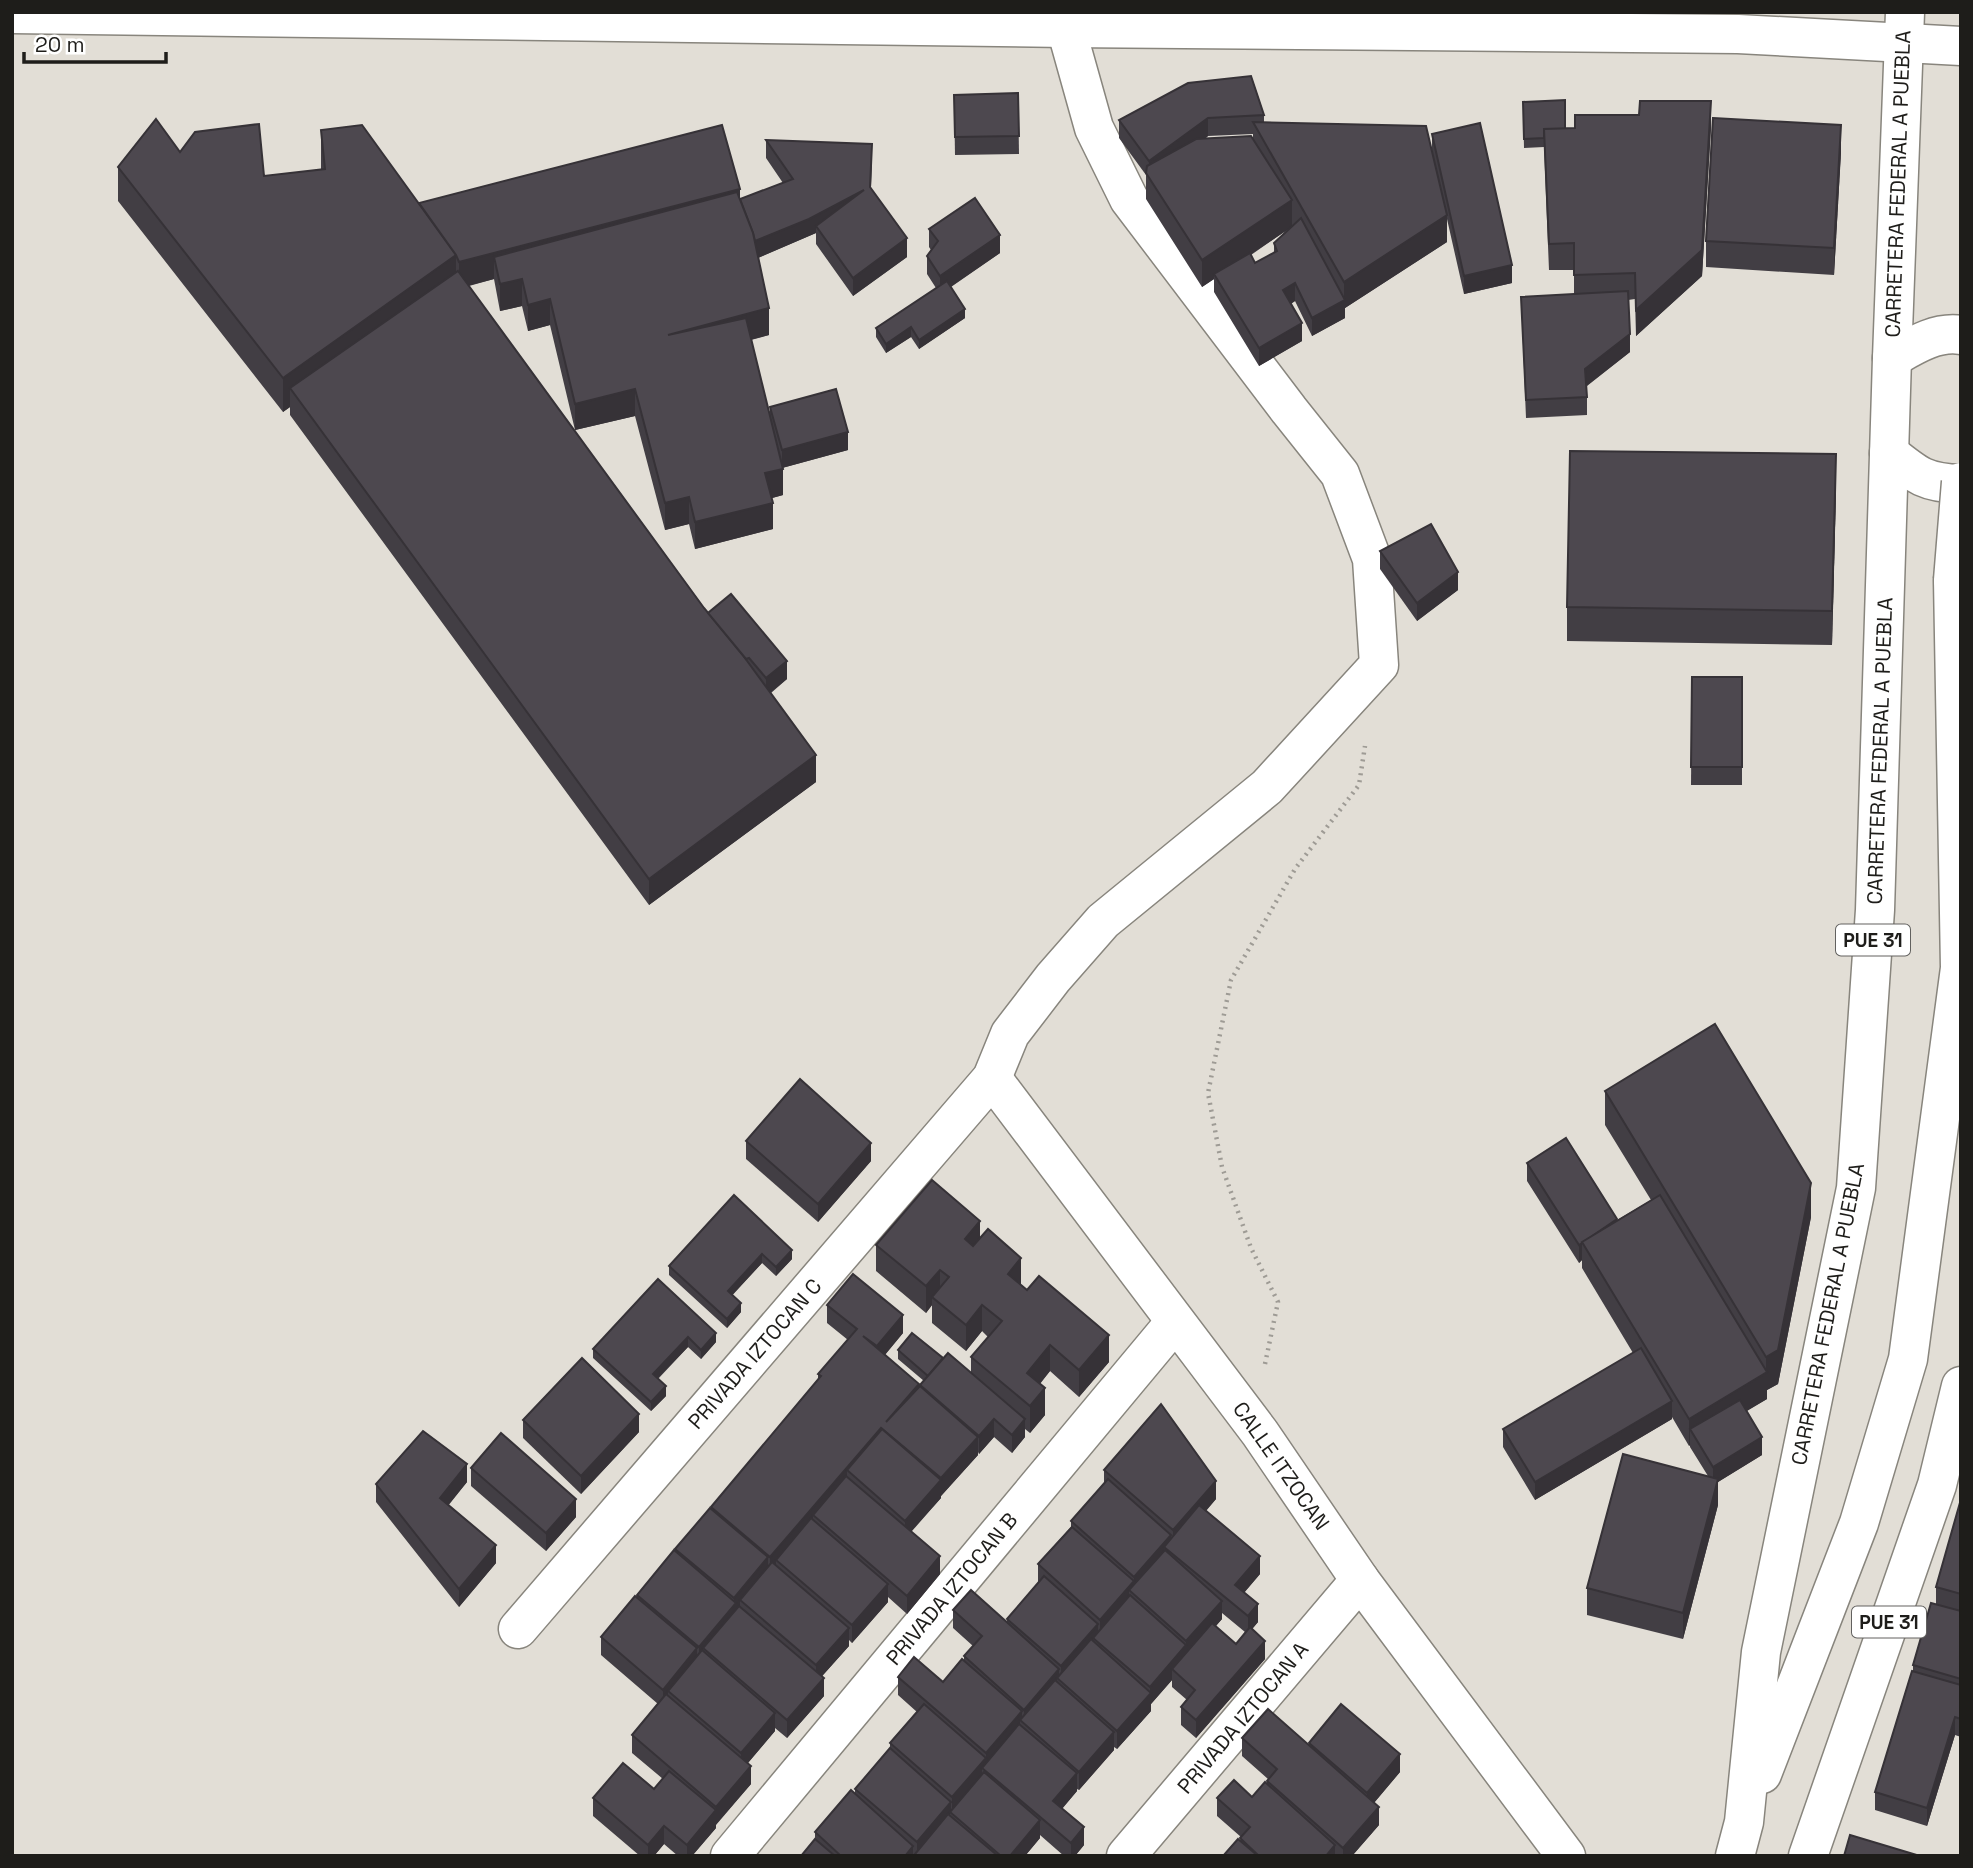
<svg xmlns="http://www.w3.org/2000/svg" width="1973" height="1868" font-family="'Space Grotesk',sans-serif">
<rect width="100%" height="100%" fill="#e2ded6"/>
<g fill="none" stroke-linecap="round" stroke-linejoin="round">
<defs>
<g id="minor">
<polyline points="992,1078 1260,1433 1360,1580 1566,1856"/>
<polyline points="518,1629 992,1078 1010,1034 1053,978 1103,921 1267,787 1379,665 1372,559 1340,474 1289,410 1129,199 1094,128 1066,28"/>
<polyline points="730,1856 1175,1322"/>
<polyline points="1126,1856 1360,1580"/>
</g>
<g id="primary">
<polyline points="12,14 1066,28 1738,34 1961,46"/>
<path d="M1892 358C1913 346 1936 331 1961 335"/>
<path d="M1889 453C1916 475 1925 483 1961 484"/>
<polyline points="1762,1774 1859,1523 1908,1359 1960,968 1953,580"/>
<polyline points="1735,1856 1744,1822 1761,1652 1856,1188 1875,910 1892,358 1905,12"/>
<polyline points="1808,1856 1937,1485 1961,1386"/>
</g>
</defs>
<use href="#minor" stroke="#88857d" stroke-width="41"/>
<use href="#primary" stroke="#88857d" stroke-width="41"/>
<polyline stroke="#9e9b95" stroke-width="4.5" stroke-dasharray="2 5" stroke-linecap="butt" points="1265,1364 1278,1302 1251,1248 1222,1167 1208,1093 1231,980 1295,869 1359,785 1365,746"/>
<use href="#minor" stroke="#fff" stroke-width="38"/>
<use href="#primary" stroke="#fff" stroke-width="38"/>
<defs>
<polyline id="primary-bridge" points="1953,580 1961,482"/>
</defs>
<use href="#primary-bridge" stroke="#88857d" stroke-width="41" stroke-linecap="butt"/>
<use href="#primary-bridge" stroke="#fff" stroke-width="38"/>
</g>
<g fill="#423e44" fill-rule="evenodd">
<polygon points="1018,93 1019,154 955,155 954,95"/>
<polygon points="1523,102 1565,129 1711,127 1702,276 1636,336 1635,299 1628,300 1630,352 1587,386 1587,415 1526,418 1521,297 1574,294 1574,270 1549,270 1544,147 1524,148"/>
<path d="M1264 115V123L1432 151V134L1512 283 1464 294 1447 219V242L1345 308V318L1312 336 1295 301 1291 304 1302 341 1259 366 1214 292V279L1202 287 1146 199V175L1119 138V120ZM1253 134V139L1206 138 1208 136ZM1288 229 1274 243V253L1255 263 1251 255Z"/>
<polygon points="321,130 419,205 419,203 740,199 783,183 766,158 766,140 872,162 871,188 907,257 853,296 816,244 816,233 758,258 769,335 751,340 770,417 770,407 848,450 782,468 783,495 772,498 773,529 695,549 689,524 665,530 635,416 575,430 550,325 528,331 522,306 500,311 494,279 469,286 708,613 787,679 771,693 816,782 649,905 290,415 290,407 283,412 118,201 118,167 180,152 264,176 321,170"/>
<polygon points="1841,152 1834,275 1706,267 1706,241"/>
<polygon points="929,229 1000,253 951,287 965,318 919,349 911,337 886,353 876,337 876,328 936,288 927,274 927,256 931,250 929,247"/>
<polygon points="1836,489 1832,645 1567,641 1567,607"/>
<polygon points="1380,551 1458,590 1417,621 1380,569"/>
<polygon points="1692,677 1742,677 1742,785 1691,785"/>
<polygon points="1605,1091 1811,1217 1778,1384 1767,1390 1767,1399 1746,1411 1762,1455 1718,1482 1718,1505 1683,1639 1587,1615 1587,1588 1708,1476 1690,1447 1690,1445 1689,1446 1672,1417 1672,1419 1535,1500 1503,1447 1503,1429 1633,1353 1582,1268 1582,1260 1579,1263 1527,1181 1527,1163 1617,1220 1651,1200 1605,1125"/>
<polygon points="746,1141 871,1161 818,1222 746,1159"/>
<polygon points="734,1195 792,1259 776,1276 762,1263 732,1295 741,1312 727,1328 669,1275 669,1266"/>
<polygon points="980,1238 1021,1284 1021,1285 1109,1362 1079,1397 1050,1371 1040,1384 1045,1415 1030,1433 1025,1429 1025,1437 1012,1453 994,1437 979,1454 978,1452 978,1455 941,1496 941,1498 911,1531 940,1574 907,1614 888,1597 888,1602 852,1643 849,1640 849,1646 822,1676 824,1696 787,1738 775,1728 775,1731 748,1763 751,1784 716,1824 716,1828 692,1856 678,1856 664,1844 654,1856 640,1856 593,1816 593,1798 654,1789 663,1779 632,1753 632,1735 658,1704 601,1655 601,1637 675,1552 675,1549 711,1510 711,1507 818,1379 818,1374 848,1340 827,1323 827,1305 903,1333 885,1355 919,1387 920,1387 920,1385 924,1381 898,1359 898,1350 943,1358 971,1373 971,1357 988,1337 982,1331 966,1351 932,1323 932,1305 926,1313 876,1271 876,1245"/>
<polygon points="658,1279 716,1342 701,1359 688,1347 658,1379 666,1396 651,1411 593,1358 593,1349"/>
<polygon points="523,1420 639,1432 581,1494 523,1438"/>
<polygon points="471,1468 576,1517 546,1551 471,1486"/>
<path d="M1104 1470 1216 1499 1206 1511 1260 1574 1244 1593 1258 1622 1252 1629 1265 1659 1196 1738 1181 1725V1707L1187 1700 1172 1687V1680L1151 1704V1711L1117 1749 1114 1747V1750L1079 1790 1077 1789V1791L1062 1809 1084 1845 1075 1856H1064L1040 1835V1838L1025 1856H801L815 1840V1832L855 1794V1789L890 1748V1743L917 1712 898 1695V1677L943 1682 964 1661V1656L973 1646 953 1628V1610L1007 1623V1619L1038 1583V1564L1071 1527V1521L1104 1484ZM1222 1613 1245 1632 1236 1644 1216 1626 1222 1619Z"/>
<polygon points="467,1482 448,1505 496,1563 459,1607 376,1502 376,1484"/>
<polygon points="1961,1499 1961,1737 1955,1735 1927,1826 1875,1810 1875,1792 1913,1671 1913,1665 1936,1604 1936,1587"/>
<polygon points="1242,1738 1309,1745 1309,1743 1400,1772 1374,1803 1379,1825 1352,1856 1223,1856 1240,1841 1241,1837 1217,1816 1217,1798 1252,1797 1267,1785 1267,1781 1268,1779 1242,1756"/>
</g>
<g fill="#363237">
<polygon points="1711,101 1711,127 1702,276 1636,336 1636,310"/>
<polygon points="1208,118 1208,136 1149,179 1149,161"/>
<polygon points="1841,125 1841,152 1834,275 1834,248"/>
<polygon points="740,189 740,208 494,257 494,279 459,288 459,262"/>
<polygon points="864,190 816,226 816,233 753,260 753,242"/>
<polygon points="1292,200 1292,227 1216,277 1214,274 1214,279 1202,287 1202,260"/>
<polygon points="1447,215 1447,242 1345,308 1345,318 1312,336 1312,318 1344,301 1344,282"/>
<polygon points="1000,235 1000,253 940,294 940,276"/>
<polygon points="907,238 907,257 853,296 853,278"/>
<polygon points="456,255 456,289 290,388 290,407 283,412 283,378"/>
<polygon points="1512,265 1512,283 1464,294 1464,276"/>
<polygon points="522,279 522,306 500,311 500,284"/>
<polygon points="1295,283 1295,301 1283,308 1283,290"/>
<polygon points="550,299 550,325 528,331 528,305"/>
<polygon points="769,308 769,335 668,361 668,335"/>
<polygon points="965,309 965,318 919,349 919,340"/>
<polygon points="1302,323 1302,341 1259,366 1259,348"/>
<polygon points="911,327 911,337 886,353 886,344"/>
<polygon points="1630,334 1630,352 1585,387 1585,369"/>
<polygon points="635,389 635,416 575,430 575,404"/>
<polygon points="848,432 848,450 782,468 782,450"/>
<polygon points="1836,454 1836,489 1832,645 1832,611"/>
<polygon points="783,469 783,495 765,500 765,473"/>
<polygon points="689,497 689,524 665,530 665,503"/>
<polygon points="773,503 773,529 695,549 695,522"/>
<polygon points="1458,572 1458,590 1417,621 1417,603"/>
<polygon points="787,661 787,679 766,696 766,678"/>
<polygon points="816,755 816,782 649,905 649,879"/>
<polygon points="871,1143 871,1161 818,1222 818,1204"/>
<polygon points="1811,1183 1811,1217 1778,1384 1767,1390 1767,1399 1697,1441 1690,1429 1690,1445 1689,1446 1689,1419 1766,1373 1766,1357"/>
<polygon points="980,1221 980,1247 965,1265 965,1239"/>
<polygon points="1582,1242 1582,1260 1579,1263 1579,1245"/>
<polygon points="792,1250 792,1259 776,1276 776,1267"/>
<polygon points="762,1254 762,1263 728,1300 728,1291"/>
<polygon points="1021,1258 1021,1284 1008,1300 1008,1274"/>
<polygon points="940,1270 940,1296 932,1297 932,1305 926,1313 926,1286"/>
<polygon points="741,1303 741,1312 727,1328 727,1319"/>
<polygon points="982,1305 982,1331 966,1351 966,1325"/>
<polygon points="903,1315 903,1333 877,1364 877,1346"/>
<polygon points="716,1333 716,1342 701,1359 701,1350"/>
<polygon points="1109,1335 1109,1362 1079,1397 1079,1370"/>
<polygon points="688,1337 688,1347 653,1383 653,1374"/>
<polygon points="1050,1345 1050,1371 1027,1399 1027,1373"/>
<polygon points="666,1386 666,1396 651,1411 651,1402"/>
<polygon points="1045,1388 1045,1415 1030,1433 1030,1406"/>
<polygon points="1672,1401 1672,1419 1535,1500 1535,1482"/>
<polygon points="639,1414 639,1432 581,1494 581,1476"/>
<polygon points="994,1419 994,1437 979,1454 979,1436"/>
<polygon points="1025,1419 1025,1437 1012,1453 1012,1435"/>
<polygon points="881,1428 881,1446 847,1470 847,1486 813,1515 813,1525 776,1560 776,1568 770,1575 770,1557"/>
<polygon points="978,1437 978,1455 941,1496 941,1478"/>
<polygon points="1762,1437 1762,1455 1718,1482 1718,1505 1683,1639 1683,1613 1713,1485 1713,1467"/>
<polygon points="467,1464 467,1482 440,1516 440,1498"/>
<polygon points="941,1480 941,1498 905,1539 905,1521"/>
<polygon points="1216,1481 1216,1499 1173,1548 1173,1530"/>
<polygon points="576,1499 576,1517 546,1551 546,1533"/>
<polygon points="1171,1535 1171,1553 1164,1547 1164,1561 1134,1595 1134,1577"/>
<polygon points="496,1545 496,1563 459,1607 459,1589"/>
<polygon points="940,1556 940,1574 907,1614 907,1596"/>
<polygon points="1260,1556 1260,1574 1235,1603 1235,1585"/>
<polygon points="768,1557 768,1575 740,1600 740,1609 703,1648 703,1661 699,1665 699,1647 734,1606 734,1598"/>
<polygon points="1134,1581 1134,1595 1129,1590 1129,1605 1100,1638 1100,1620"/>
<polygon points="888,1584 888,1602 852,1643 852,1625"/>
<polygon points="1222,1601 1222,1619 1186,1659 1172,1669 1172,1680 1151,1704 1151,1711 1117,1749 1117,1731 1150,1694 1150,1687 1186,1645 1186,1641"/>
<polygon points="1258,1604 1258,1622 1248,1634 1248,1616"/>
<polygon points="1098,1624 1098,1642 1093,1638 1093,1647 1061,1681 1061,1666"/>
<polygon points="849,1628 849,1646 816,1683 816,1665"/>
<polygon points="1265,1641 1265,1659 1196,1738 1196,1720"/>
<polygon points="697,1648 697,1666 668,1691 668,1702 663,1708 663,1690"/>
<polygon points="1059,1669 1059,1679 1057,1678 1057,1690 1024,1723 1024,1710"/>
<polygon points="824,1678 824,1696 787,1738 787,1720"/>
<polygon points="1022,1711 1022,1722 1020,1720 1020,1732 986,1771 986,1753"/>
<polygon points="775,1713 775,1731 741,1771 741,1753"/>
<polygon points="1955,1717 1955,1735 1927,1826 1927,1808"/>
<polygon points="1114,1732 1114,1750 1079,1790 1079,1772"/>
<polygon points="1400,1754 1400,1772 1367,1811 1367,1793"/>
<polygon points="986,1758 986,1771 982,1768 982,1781 952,1815 952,1797"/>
<polygon points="751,1766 751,1784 716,1825 716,1807"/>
<polygon points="1077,1773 1077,1791 1053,1819 1053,1801"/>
<polygon points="951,1802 951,1814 950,1812 950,1823 917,1855 917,1842"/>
<polygon points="1379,1807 1379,1825 1352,1856 1343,1856 1343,1848"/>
<polygon points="716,1810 716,1828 692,1856 687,1856 687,1845"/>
<polygon points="1040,1820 1040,1838 1025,1856 1010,1856"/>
<polygon points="664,1826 664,1844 654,1856 648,1856 648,1845"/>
<polygon points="1084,1827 1084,1845 1075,1856 1071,1856 1071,1843"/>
<polygon points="1335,1845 1335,1856 1326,1856"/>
<polygon points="913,1846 913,1856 905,1856"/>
</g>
<g fill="#4d484f" stroke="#363237" stroke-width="2">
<polygon points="1251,76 1264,115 1208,118 1149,161 1119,120 1188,83"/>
<polygon points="1018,93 1019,136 955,137 954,95"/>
<polygon points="1565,100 1565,129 1544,129 1544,138 1524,139 1523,102"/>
<polygon points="1640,101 1711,101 1702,250 1636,310 1635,273 1574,275 1574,243 1549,244 1544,129 1575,128 1575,115 1639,115"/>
<polygon points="1713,118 1841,125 1834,248 1706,241"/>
<polygon points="156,119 180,152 195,132 259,124 264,176 325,169 321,130 362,125 456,255 283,378 118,167"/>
<polygon points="1253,122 1426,126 1447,215 1344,282"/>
<polygon points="1480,123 1512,265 1464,276 1432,134"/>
<polygon points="722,125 740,189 459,262 456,255 419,203"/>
<polygon points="1251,136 1292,200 1202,260 1146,173 1147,166 1196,139"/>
<polygon points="766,140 872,144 870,187 907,238 853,278 816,226 864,190 809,219 755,241 753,233 740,199 793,179"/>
<polygon points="737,192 753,233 769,308 668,335 746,318 783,469 765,473 773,503 695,522 689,497 665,503 635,389 575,404 550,299 528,305 522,279 500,284 494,257"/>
<polygon points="975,198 1000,235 940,276 927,256 938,241 929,229"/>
<polygon points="1301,218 1345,300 1312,318 1295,283 1283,290 1302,323 1259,348 1214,274 1250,253 1255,263 1277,251 1274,243"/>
<polygon points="458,271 704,608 742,654 816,755 649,879 290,388"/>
<polygon points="947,281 965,309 919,340 911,327 886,344 876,328"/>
<polygon points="1628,291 1630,334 1585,369 1587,397 1526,400 1521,297"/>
<polygon points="836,389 848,432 782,450 770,407"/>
<polygon points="1570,451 1836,454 1832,611 1567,607"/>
<polygon points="1431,524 1458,572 1417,603 1380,551"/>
<polygon points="731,594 787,661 766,678 749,658 746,659 708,613"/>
<polygon points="1692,677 1742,677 1742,767 1691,767"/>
<polygon points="1715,1024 1811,1183 1778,1350 1766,1357 1605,1091"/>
<polygon points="800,1079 871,1143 818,1204 746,1141"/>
<polygon points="1566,1138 1617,1219 1579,1245 1527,1163"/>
<polygon points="932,1180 980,1221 965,1239 973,1246 988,1229 1021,1258 1008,1274 1027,1290 1039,1276 1109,1335 1079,1370 1050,1345 1027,1373 1045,1388 1030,1406 971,1357 1002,1321 982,1305 966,1325 932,1297 949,1277 940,1270 926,1286 876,1245"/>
<polygon points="734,1195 792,1250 776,1267 762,1254 728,1291 741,1303 727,1319 669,1266"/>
<polygon points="1660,1195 1767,1372 1689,1419 1582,1242"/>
<polygon points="853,1274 903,1315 877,1346 863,1336 919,1384 886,1422 920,1386 978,1437 941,1478 881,1428 770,1557 711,1507 821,1376 818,1374 857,1329 827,1305"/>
<polygon points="658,1279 716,1333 701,1350 688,1337 653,1374 666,1386 651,1402 593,1349"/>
<polygon points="912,1333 943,1358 928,1376 898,1350"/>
<polygon points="1641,1348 1672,1401 1535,1482 1503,1429"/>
<polygon points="948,1353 1025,1419 1012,1435 994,1419 979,1436 920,1385"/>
<polygon points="582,1358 639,1414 581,1476 523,1420"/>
<polygon points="1740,1400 1762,1437 1713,1467 1690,1429"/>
<polygon points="1161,1404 1216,1481 1173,1530 1104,1470"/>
<polygon points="882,1429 941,1480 905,1521 847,1470"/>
<polygon points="423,1431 467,1464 440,1498 496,1545 459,1589 376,1484"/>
<polygon points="501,1433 576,1499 546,1533 471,1468"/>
<polygon points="1623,1454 1718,1479 1683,1613 1587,1588"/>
<polygon points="846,1476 940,1556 907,1596 813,1515"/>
<polygon points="1108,1479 1171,1535 1134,1577 1071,1521"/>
<polygon points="1961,1499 1961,1594 1936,1587"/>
<polygon points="1199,1505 1260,1556 1235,1585 1258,1604 1248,1616 1164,1547"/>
<polygon points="710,1508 768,1557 734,1598 675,1549"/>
<polygon points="811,1518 888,1584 852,1625 776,1560"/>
<polygon points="1072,1527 1134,1581 1100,1620 1038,1564"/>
<polygon points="674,1550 736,1603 699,1647 637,1595"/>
<polygon points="1165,1550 1222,1601 1186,1641 1129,1590"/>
<polygon points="772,1562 849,1628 816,1665 740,1600"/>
<polygon points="1044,1576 1098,1624 1061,1666 1007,1619"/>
<polygon points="971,1590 1059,1669 1024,1710 964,1656 982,1636 953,1610"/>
<polygon points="1130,1595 1186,1645 1150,1687 1093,1638"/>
<polygon points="635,1596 697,1648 663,1690 601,1637"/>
<polygon points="1931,1603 1961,1611 1961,1679 1913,1665"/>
<polygon points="739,1606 824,1678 787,1720 703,1648"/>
<polygon points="1212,1623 1236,1644 1250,1627 1265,1641 1196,1720 1181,1707 1195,1690 1172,1669"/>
<polygon points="1091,1639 1151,1693 1117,1731 1057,1678"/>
<polygon points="702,1650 775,1713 741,1753 668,1691"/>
<polygon points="914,1657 943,1682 962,1659 1022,1711 986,1753 898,1677"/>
<polygon points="1912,1671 1961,1685 1961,1719 1955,1717 1927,1808 1875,1792"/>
<polygon points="1055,1680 1114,1732 1079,1772 1020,1720"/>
<polygon points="666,1694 751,1766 716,1807 632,1735"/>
<polygon points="924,1704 986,1758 952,1797 890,1743"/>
<polygon points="1341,1704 1400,1754 1367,1793 1309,1743"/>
<polygon points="1268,1709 1379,1807 1343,1848 1267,1781 1277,1769 1242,1738"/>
<polygon points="1019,1724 1077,1773 1053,1801 1084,1827 1071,1843 982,1768"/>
<polygon points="890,1748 951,1802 917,1842 855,1789"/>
<polygon points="623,1763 654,1789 669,1771 716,1810 687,1845 664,1826 648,1845 593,1798"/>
<polygon points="984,1772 1040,1820 1010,1856 1001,1856 950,1812"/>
<polygon points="1234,1780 1252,1797 1265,1782 1335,1845 1326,1856 1259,1856 1240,1838 1250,1827 1217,1798"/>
<polygon points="851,1790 913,1846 905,1856 841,1856 815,1832"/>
<polygon points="948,1814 998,1856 917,1856 915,1854"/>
<polygon points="1850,1835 1920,1856 1844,1856"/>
<polygon points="815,1839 835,1856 801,1856"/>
<polygon points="1238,1839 1258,1856 1223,1856"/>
</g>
<g text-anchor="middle" stroke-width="7" stroke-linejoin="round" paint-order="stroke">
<g fill="#fff" stroke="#62615f" stroke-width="2">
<rect x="1836" y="924.5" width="74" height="31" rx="5"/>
<rect x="1852" y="1606.5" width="74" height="31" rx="5"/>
</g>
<g font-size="19" font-weight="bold" fill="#1e1d1a">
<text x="1873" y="947">PUE 31</text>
<text x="1889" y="1629">PUE 31</text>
</g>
<g font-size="21" fill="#1e1d1a" stroke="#fff">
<text transform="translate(1898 184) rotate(-88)" y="7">CARRETERA FEDERAL A PUEBLA</text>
<text transform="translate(1880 751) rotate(-88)" y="7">CARRETERA FEDERAL A PUEBLA</text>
<text transform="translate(1828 1314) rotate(-79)" y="7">CARRETERA FEDERAL A PUEBLA</text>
<text transform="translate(755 1354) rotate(-49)" y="7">PRIVADA IZTOCAN C</text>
<text transform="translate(1281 1466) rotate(55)" y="7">CALLE ITZOCAN</text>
<text transform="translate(952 1589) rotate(-50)" y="7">PRIVADA IZTOCAN B</text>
<text transform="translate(1243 1718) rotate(-50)" y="7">PRIVADA IZTOCAN A</text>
</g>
</g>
<rect width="1973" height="1868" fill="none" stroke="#1e1d1a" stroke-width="28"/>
<path d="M24 52v10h142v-10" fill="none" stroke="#1e1d1a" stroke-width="3.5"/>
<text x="35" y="52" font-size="21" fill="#1e1d1a" stroke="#ffffff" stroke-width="5" paint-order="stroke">20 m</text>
</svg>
